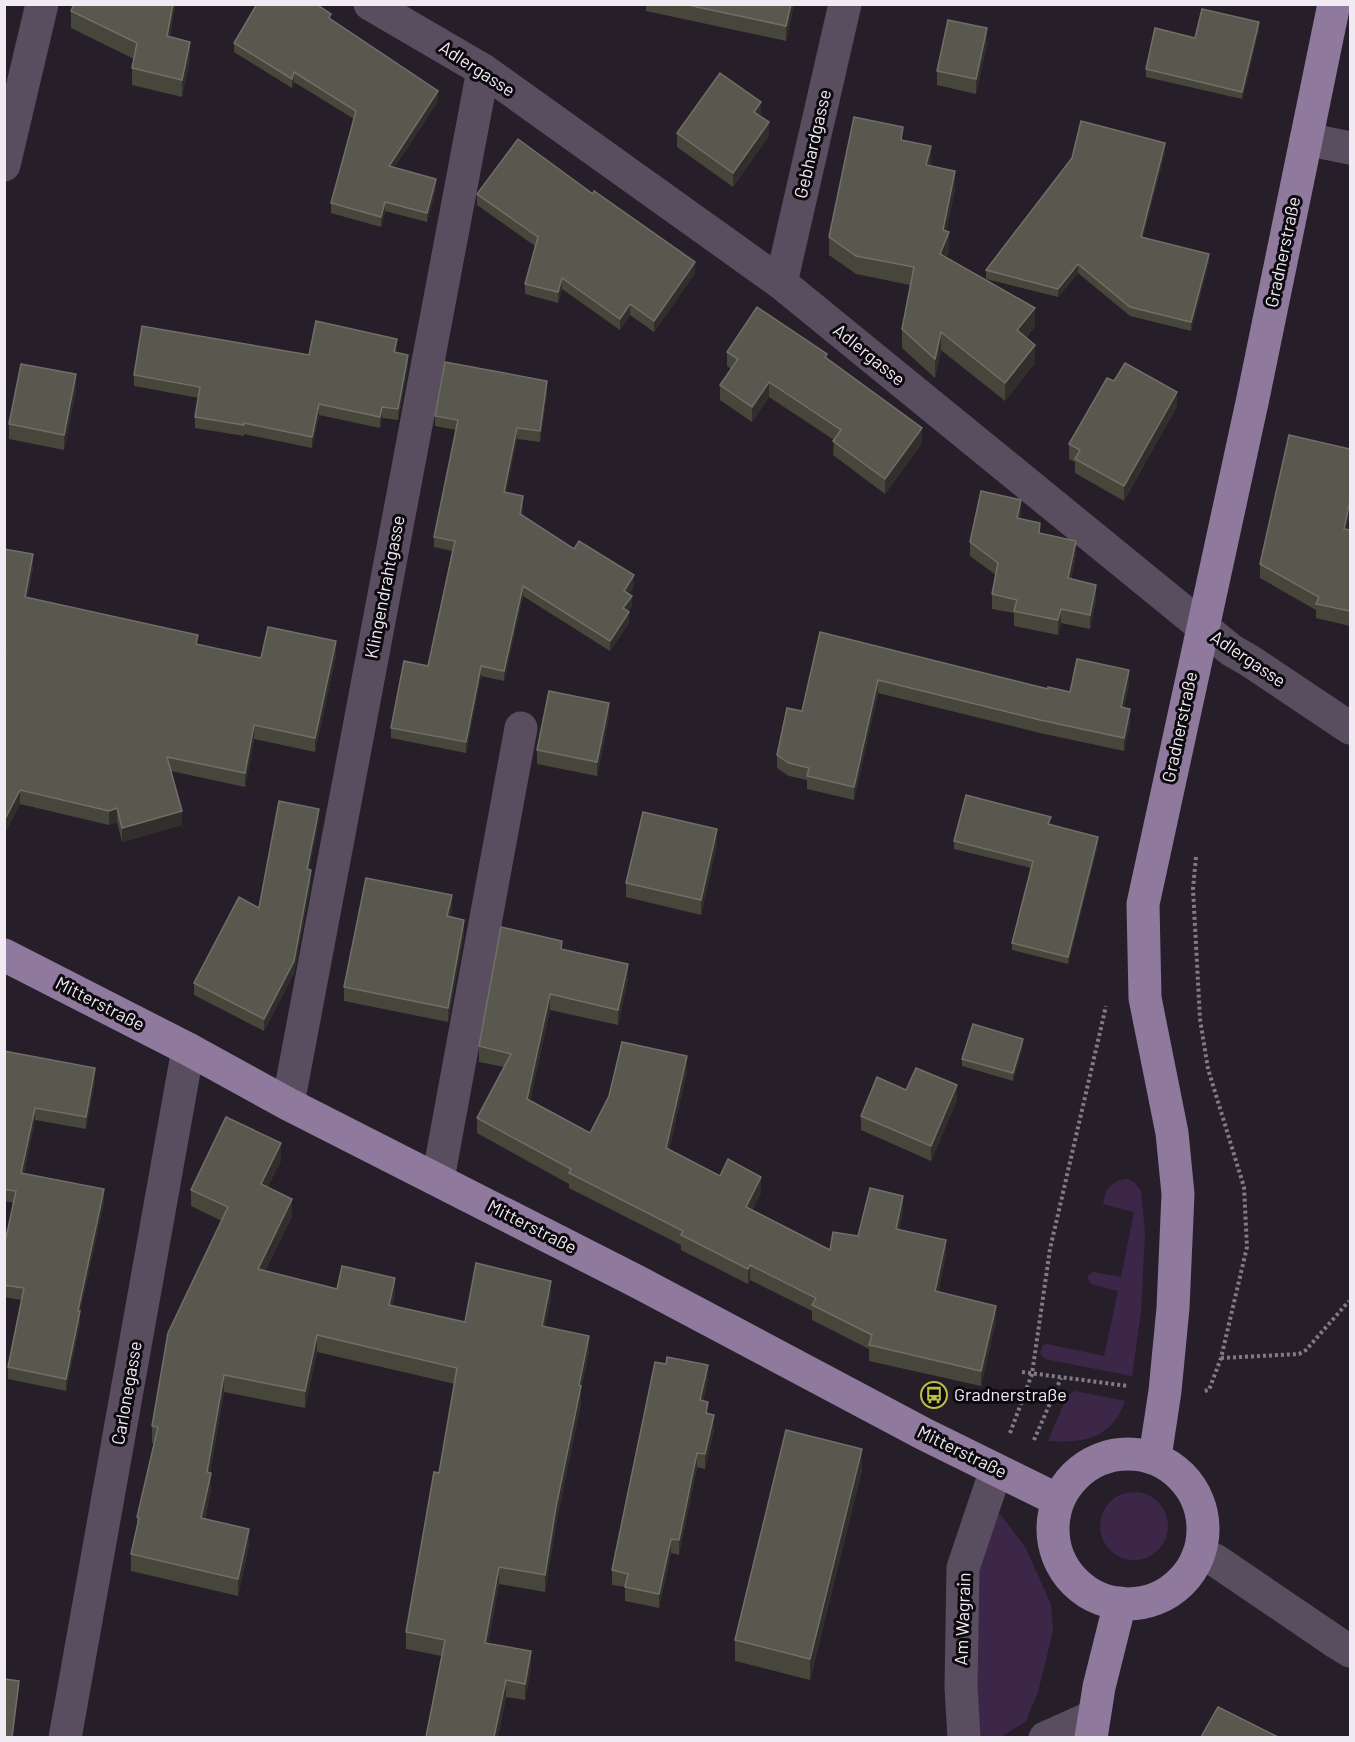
<svg xmlns="http://www.w3.org/2000/svg" width="1355" height="1742" font-family="Barlow,sans-serif">
<rect width="100%" height="100%" fill="#261f2a"/>
<g fill="#3d2749">
<path d="M1127 1179 1134 1182 1141 1191 1145 1234 1141 1312 1132 1376 1045 1359 1040 1353 1043 1345 1047 1344 1104 1356 1118 1291 1091 1284 1087 1277 1093 1272 1121 1277 1134 1212 1103 1204C1105 1189 1112 1180 1127 1179Z"/>
<path d="M1075 1391 1125 1401C1111 1439 1085 1443 1048 1441L1067 1396Z"/>
<circle cx="1134" cy="1526" r="34"/>
<polygon points="994,1514 1001,1515 1025,1547 1051,1604 1053,1631 1038,1692 1026,1721 1001,1737 977,1738 975,1592 984,1539"/>
</g>
<g fill="none" stroke-linecap="round" stroke-linejoin="round">
<g stroke="#817b84" stroke-width="4" stroke-dasharray="3 3" stroke-linecap="butt">
<polyline points="1196,857 1193,889 1200,1019 1208,1069 1244,1187 1247,1247 1221,1358 1209,1390 1204,1391"/>
<polyline points="1221,1358 1299,1354 1306,1350 1349,1301"/>
<polyline points="1022,1372 1128,1386"/>
<polyline points="1010,1433 1032,1374 1050,1249 1106,1006"/>
<polyline points="1034,1440 1061,1378"/>
</g>
<g stroke="#594e5f" stroke-width="33">
<polyline points="370,4 483,70 781,283 1231,650 1250,661 1350,728"/>
<polyline points="1306,139 1350,148"/>
<polyline points="4,165 42,4"/>
<polyline points="781,283 845,4"/>
<polyline points="288,1104 483,70"/>
<polyline points="438,1179 521,728"/>
<polyline points="1198,1556 1215,1560 1337,1643 1350,1651"/>
<polyline points="65,1738 188,1049"/>
<polyline points="964,1738 961,1687 963,1568 996,1470"/>
<polyline points="1045,1738 1094,1716"/>
</g>
<g stroke="#8f799c" stroke-width="33">
<polyline points="4,955 188,1049 288,1104 640,1283 924,1434 1058,1500"/>
<circle cx="1128" cy="1529" r="75"/>
<polyline points="1155,1457 1165,1391 1173,1308 1178,1194 1172,1133 1145,998 1143,904 1253,398 1334,4"/>
<polyline points="1091,1738 1099,1687 1120,1603"/>
</g>
</g>
<g fill="#46463a">
<polygon points="175,4 170,37 190,59 182,97 132,85 132,68 134,59 71,28 71,11"/>
<polygon points="646,4 794,4 786,41 646,11"/>
<polygon points="331,20 438,101 394,168 436,189 427,222 385,211 381,227 331,213 331,203 354,119 294,82 292,88 234,52 234,43"/>
<polygon points="1259,30 1242,99 1146,77 1146,69 1195,38"/>
<polygon points="987,43 976,94 937,85 937,71"/>
<polygon points="761,116 769,136 733,187 677,147 677,133"/>
<polygon points="903,140 931,165 930,166 955,189 946,231 949,251 946,258 1035,326 1026,338 1035,363 1005,401 941,350 935,378 902,348 902,329 910,285 856,274 829,255 829,237"/>
<polygon points="1165,152 1143,237 1209,262 1191,331 1130,316 1078,273 1058,297 986,279 986,270"/>
<polygon points="477,194 695,273 654,332 630,315 620,330 562,289 558,303 525,294 525,284 535,246 477,205"/>
<polygon points="397,350 396,353 408,366 398,420 382,418 380,428 319,415 312,448 244,434 244,436 195,428 195,417 199,398 134,386 134,375 309,355"/>
<polygon points="727,352 827,358 922,443 885,494 833,455 834,440 769,397 752,422 720,400 720,385 731,369 727,366"/>
<polygon points="1114,381 1177,406 1124,501 1075,473 1075,462 1069,459 1069,444"/>
<polygon points="76,389 64,450 9,439 9,424"/>
<polygon points="547,392 540,442 517,439 506,493 523,506 522,515 574,549 634,586 629,594 632,606 628,612 629,623 610,651 523,596 504,681 481,676 466,753 391,738 391,728 428,666 452,551 434,547 434,537 456,430 435,426 435,416"/>
<polygon points="1021,514 1020,519 1040,534 1076,555 1071,579 1096,600 1090,629 1061,623 1058,635 1014,626 1014,613 992,609 992,594 996,575 970,556 970,542"/>
<polygon points="1347,529 1350,530 1350,626 1316,618 1316,610 1260,578 1260,564"/>
<polygon points="4,549 33,568 27,597 198,644 261,658 336,655 315,752 254,739 245,787 171,771 182,825 122,842 117,822 109,825 20,804 4,835"/>
<polygon points="820,632 1048,689 1070,692 1129,683 1124,708 1130,722 1124,751 1040,733 878,693 854,800 807,789 807,780 789,776 777,768 777,755 802,711"/>
<polygon points="609,717 597,776 537,764 537,750"/>
<polygon points="319,821 309,870 311,882 294,973 264,1031 194,995 194,983 259,908"/>
<polygon points="1050,825 1098,844 1068,964 1012,950 1012,943 1031,868 954,849 954,841"/>
<polygon points="717,844 701,915 626,897 626,883"/>
<polygon points="452,909 450,917 464,934 448,1022 344,1001 344,987"/>
<polygon points="562,949 628,979 618,1025 550,1010 530,1101 590,1133 687,1071 669,1150 720,1176 761,1192 752,1211 830,1250 858,1236 903,1211 899,1230 946,1255 938,1292 996,1321 981,1386 869,1361 869,1349 812,1320 812,1311 750,1280 748,1284 681,1250 681,1245 569,1188 569,1184 477,1133 477,1118 504,1067 479,1062 479,1046"/>
<polygon points="1023,1046 1013,1081 962,1066 962,1059"/>
<polygon points="4,1051 95,1080 86,1129 35,1120 24,1173 104,1202 80,1312 80,1323 66,1391 8,1379 8,1367 21,1300 4,1297 4,1247 14,1203 4,1201"/>
<polygon points="906,1090 957,1100 931,1161 861,1130 861,1116"/>
<polygon points="281,1160 267,1188 292,1216 265,1271 337,1289 395,1295 392,1306 465,1322 551,1297 545,1327 589,1352 581,1389 581,1403 556,1524 545,1592 499,1584 488,1643 531,1667 525,1700 506,1697 498,1737 426,1737 442,1656 406,1649 406,1632 439,1473 455,1384 317,1352 305,1408 224,1392 210,1472 211,1489 205,1519 249,1545 238,1596 131,1571 131,1554 137,1527 137,1517 155,1443 152,1443 152,1426 222,1221 191,1206 191,1190"/>
<polygon points="708,1379 703,1401 714,1429 705,1469 697,1467 679,1555 671,1553 659,1608 625,1601 625,1587 612,1585 612,1570"/>
<polygon points="862,1470 810,1680 735,1661 735,1640"/>
</g>
<g fill="#312f2b">
<polygon points="173,4 175,4 175,8 167,53 167,36"/>
<polygon points="791,4 794,4 786,41 786,26"/>
<polygon points="1259,22 1259,30 1242,99 1242,92"/>
<polygon points="987,28 987,43 976,94 976,79"/>
<polygon points="190,42 190,59 182,97 182,80"/>
<polygon points="294,72 294,82 292,88 292,79"/>
<polygon points="438,91 438,101 389,176 389,166"/>
<polygon points="761,102 761,116 754,112"/>
<polygon points="769,122 769,136 733,187 733,173"/>
<polygon points="1165,143 1165,152 1141,245 1141,237"/>
<polygon points="931,146 931,165 926,184 926,165"/>
<polygon points="955,171 955,189 944,244 949,232 949,251 940,273 940,254 943,230"/>
<polygon points="436,179 436,189 427,222 427,213"/>
<polygon points="385,202 385,211 381,227 381,217"/>
<polygon points="1209,254 1209,262 1191,331 1191,322"/>
<polygon points="695,262 695,273 654,332 654,321"/>
<polygon points="1078,264 1078,273 1058,297 1058,289"/>
<polygon points="562,278 562,289 558,303 558,292"/>
<polygon points="630,304 630,315 620,330 620,319"/>
<polygon points="1035,308 1035,326 1017,349 1017,330"/>
<polygon points="941,332 941,350 935,378 935,359"/>
<polygon points="397,339 397,350 394,363 394,352"/>
<polygon points="1035,345 1035,363 1005,401 1005,383"/>
<polygon points="408,355 408,366 398,420 398,409"/>
<polygon points="76,374 76,389 64,450 64,435"/>
<polygon points="547,381 547,392 540,442 540,431"/>
<polygon points="769,382 769,397 752,422 752,407"/>
<polygon points="1177,392 1177,406 1124,501 1124,486"/>
<polygon points="319,404 319,415 312,448 312,437"/>
<polygon points="382,407 382,418 380,428 380,417"/>
<polygon points="517,428 517,439 504,503 504,492"/>
<polygon points="922,428 922,443 885,494 885,479"/>
<polygon points="523,496 523,506 520,524 520,514"/>
<polygon points="1021,500 1021,514 1017,532 1017,518"/>
<polygon points="1350,501 1350,515 1344,543 1344,529"/>
<polygon points="1076,541 1076,555 1068,593 1068,578"/>
<polygon points="33,554 33,568 25,610 25,597"/>
<polygon points="634,575 634,586 624,602 624,591"/>
<polygon points="1096,585 1096,600 1090,629 1090,615"/>
<polygon points="523,586 523,596 504,681 504,671"/>
<polygon points="632,596 632,606 623,619 623,608"/>
<polygon points="1061,609 1061,623 1058,635 1058,620"/>
<polygon points="629,612 629,623 610,651 610,641"/>
<polygon points="336,641 336,655 315,752 315,738"/>
<polygon points="481,666 481,676 466,753 466,742"/>
<polygon points="1129,670 1129,683 1121,720 1121,707"/>
<polygon points="878,680 878,693 854,800 854,787"/>
<polygon points="609,703 609,717 597,776 597,762"/>
<polygon points="1130,709 1130,722 1124,751 1124,738"/>
<polygon points="254,725 254,739 245,787 245,773"/>
<polygon points="20,790 20,804 4,835 4,821"/>
<polygon points="117,808 117,822 109,825 109,811"/>
<polygon points="319,809 319,821 307,881 307,869"/>
<polygon points="182,811 182,825 122,842 122,828"/>
<polygon points="717,829 717,844 701,915 701,900"/>
<polygon points="1098,837 1098,844 1068,964 1068,957"/>
<polygon points="311,870 311,882 294,973 264,1031 264,1019"/>
<polygon points="452,895 452,909 447,931 447,916"/>
<polygon points="464,920 464,934 448,1022 448,1008"/>
<polygon points="628,964 628,979 618,1025 618,1010"/>
<polygon points="550,994 550,1010 527,1114 527,1099"/>
<polygon points="1023,1039 1023,1046 1013,1081 1013,1073"/>
<polygon points="687,1056 687,1071 666,1164 666,1148"/>
<polygon points="95,1068 95,1080 86,1129 86,1117"/>
<polygon points="957,1085 957,1100 931,1161 931,1146"/>
<polygon points="35,1108 35,1120 21,1185 21,1173"/>
<polygon points="281,1143 281,1160 261,1201 261,1184"/>
<polygon points="761,1177 761,1192 746,1223 746,1207"/>
<polygon points="104,1189 104,1202 80,1312 80,1323 66,1391 66,1379 78,1311"/>
<polygon points="903,1196 903,1211 896,1245 896,1229"/>
<polygon points="292,1199 292,1216 258,1286 258,1269"/>
<polygon points="946,1240 946,1255 935,1307 935,1291"/>
<polygon points="750,1265 750,1280 748,1284 748,1269"/>
<polygon points="395,1278 395,1295 389,1322 389,1305"/>
<polygon points="551,1281 551,1297 542,1343 542,1326"/>
<polygon points="996,1306 996,1321 981,1386 981,1371"/>
<polygon points="317,1335 317,1352 305,1408 305,1391"/>
<polygon points="589,1336 589,1352 581,1389 581,1403 556,1524 545,1592 545,1575 556,1507 579,1385"/>
<polygon points="708,1365 708,1379 700,1414 700,1400"/>
<polygon points="224,1375 224,1392 207,1488 207,1472"/>
<polygon points="714,1415 714,1429 705,1469 705,1454"/>
<polygon points="862,1449 862,1470 810,1680 810,1659"/>
<polygon points="697,1453 697,1467 679,1555 679,1540"/>
<polygon points="211,1473 211,1489 201,1535 201,1518"/>
<polygon points="249,1529 249,1545 238,1596 238,1579"/>
<polygon points="671,1539 671,1553 659,1608 659,1594"/>
<polygon points="499,1567 499,1584 485,1659 485,1643"/>
<polygon points="531,1651 531,1667 525,1700 525,1684"/>
<polygon points="506,1680 506,1697 498,1737 494,1737"/>
<polygon points="19,1681 19,1688 13,1737 12,1737"/>
</g>
<g fill="#58584e" stroke="#706f68" stroke-width="1.5">
<polygon points="74,4 173,4 167,36 190,42 182,80 132,68 137,43 71,11"/>
<polygon points="257,4 316,4 331,14 329,18 438,91 389,166 436,179 427,213 385,202 381,217 331,203 356,111 294,72 292,79 234,43"/>
<polygon points="683,4 791,4 786,26"/>
<polygon points="1202,9 1259,22 1242,92 1146,69 1155,28 1195,38"/>
<polygon points="948,20 987,28 976,79 937,71"/>
<polygon points="720,73 761,102 754,112 769,122 733,173 677,133"/>
<polygon points="854,117 903,127 901,140 931,146 926,165 955,171 943,230 949,232 940,254 1035,308 1017,330 1035,345 1005,383 941,332 935,359 902,329 914,267 856,256 829,237"/>
<polygon points="1081,121 1165,143 1141,237 1209,254 1191,322 1130,307 1078,264 1058,289 986,270 1072,158"/>
<polygon points="518,139 593,194 594,191 695,262 654,321 630,304 620,319 562,278 558,292 525,284 538,237 477,194"/>
<polygon points="757,307 827,354 825,357 922,428 885,479 833,441 841,430 769,382 752,407 720,385 738,359 727,352"/>
<polygon points="316,321 397,339 394,352 408,355 398,409 382,407 380,417 319,404 312,437 244,423 244,425 195,417 200,387 134,375 142,326 309,355"/>
<polygon points="445,362 547,381 540,431 517,428 504,492 523,496 520,514 574,549 579,541 634,575 624,591 632,596 623,608 629,612 610,641 523,586 504,671 481,666 466,742 391,728 404,661 428,666 455,541 434,537 458,420 435,416"/>
<polygon points="1125,363 1177,392 1124,486 1075,459 1080,450 1069,444 1107,378 1114,381"/>
<polygon points="21,364 76,374 64,435 9,424"/>
<polygon points="1289,435 1350,449 1350,501 1344,529 1350,530 1350,611 1316,604 1319,597 1260,564"/>
<polygon points="981,491 1021,500 1017,518 1040,523 1039,533 1076,541 1068,578 1096,585 1090,615 1061,609 1058,620 1014,611 1017,600 992,594 998,563 970,542"/>
<polygon points="4,549 33,554 25,597 198,635 196,644 261,658 268,627 336,641 315,738 254,725 245,773 167,757 182,811 122,828 117,808 109,811 20,790 4,821 4,660 6,653 4,653"/>
<polygon points="820,632 1048,689 1048,687 1070,692 1077,659 1129,670 1121,707 1130,709 1124,738 1040,720 878,680 854,787 807,776 809,768 789,763 777,755 787,708 802,711"/>
<polygon points="549,691 609,703 597,762 537,750"/>
<polygon points="966,795 1051,817 1048,824 1098,837 1068,957 1012,943 1033,861 954,841"/>
<polygon points="279,801 319,809 307,869 311,870 294,961 264,1019 194,983 239,897 259,908"/>
<polygon points="643,812 717,829 701,900 626,883"/>
<polygon points="366,878 452,895 447,916 464,920 448,1008 344,987"/>
<polygon points="501,927 562,941 561,949 628,964 618,1010 550,994 527,1099 590,1133 609,1096 622,1042 687,1056 666,1148 720,1176 728,1159 761,1177 746,1207 830,1250 833,1232 858,1236 870,1188 903,1196 896,1229 946,1240 935,1291 996,1306 981,1371 869,1345 872,1335 812,1305 816,1298 750,1265 748,1269 681,1235 683,1231 569,1173 571,1169 477,1118 511,1054 479,1046"/>
<polygon points="973,1024 1023,1039 1013,1073 962,1059"/>
<polygon points="4,1051 95,1068 86,1117 35,1108 21,1173 104,1189 78,1311 80,1311 66,1379 8,1367 24,1288 4,1285 4,1247 16,1191 4,1189"/>
<polygon points="916,1068 957,1085 931,1146 861,1116 877,1077 906,1090"/>
<polygon points="226,1117 281,1143 261,1184 292,1199 258,1269 337,1289 342,1266 395,1278 389,1305 465,1322 476,1263 551,1281 542,1326 589,1336 579,1385 581,1386 556,1507 545,1575 499,1567 485,1643 531,1651 525,1684 506,1680 494,1737 426,1737 445,1640 406,1632 434,1472 439,1473 457,1368 317,1335 305,1391 224,1375 207,1472 211,1473 201,1518 249,1529 238,1579 131,1554 139,1518 137,1517 158,1427 152,1426 168,1333 228,1207 191,1190"/>
<polygon points="667,1357 708,1365 700,1400 708,1402 706,1413 714,1415 705,1454 697,1453 679,1540 671,1539 659,1594 625,1587 628,1574 612,1570 655,1362 666,1364"/>
<polygon points="786,1430 862,1449 810,1659 735,1640"/>
<polygon points="4,1679 19,1681 12,1737 4,1737"/>
<polygon points="1218,1707 1278,1737 1201,1737"/>
</g>
<defs>
<symbol id="bus-ring" viewBox="-11 -11 22 22"><circle r="9.5" fill="#0d0a0f" stroke="#bbc044" stroke-width="1.5"/><path d="M-5-6H5V4H4V6H2V4H-2V6H-4V4H-5ZM-3.5-4V0h7V-4ZM-3.5 1.2v1.5H-2V1.2ZM2 1.2v1.5H3.5V1.2Z" fill="#bbc044"/></symbol>
</defs>
<g fill-rule="evenodd">
<use href="#bus-ring" x="919" y="1380" width="30" height="30"/>
</g>
<g text-anchor="middle" stroke-width="6" stroke-linejoin="round" paint-order="stroke">
<g font-size="18" fill="#f0ebf3" stroke="#0d0a0f">
<text transform="translate(477 69) rotate(33)" y="6">Adlergasse</text>
<text transform="translate(813 144) rotate(-77)" y="6">Gebhardgasse</text>
<text transform="translate(1283 252) rotate(-78)" y="6">Gradnerstraße</text>
<text transform="translate(869 355) rotate(39)" y="6">Adlergasse</text>
<text transform="translate(385 587) rotate(-79)" y="6">Klingendrahtgasse</text>
<text transform="translate(1248 659) rotate(34)" y="6">Adlergasse</text>
<text transform="translate(1180 727) rotate(-78)" y="6">Gradnerstraße</text>
<text transform="translate(100 1004) rotate(27)" y="6">Mitterstraße</text>
<text transform="translate(532 1227) rotate(27)" y="6">Mitterstraße</text>
<text transform="translate(127 1393) rotate(-80)" y="6">Carlonegasse</text>
<text transform="translate(962 1452) rotate(26)" y="6">Mitterstraße</text>
<text transform="translate(963 1619) rotate(-88)" y="6">Am Wagrain</text>
</g>
<g font-size="18" fill="#f0ebf3" stroke="#0d0a0f" text-anchor="start">
<text x="954" y="1401">Gradnerstraße</text>
</g>
</g>
<rect width="1355" height="1742" fill="none" stroke="#f0ebf3" stroke-width="12"/>
</svg>
